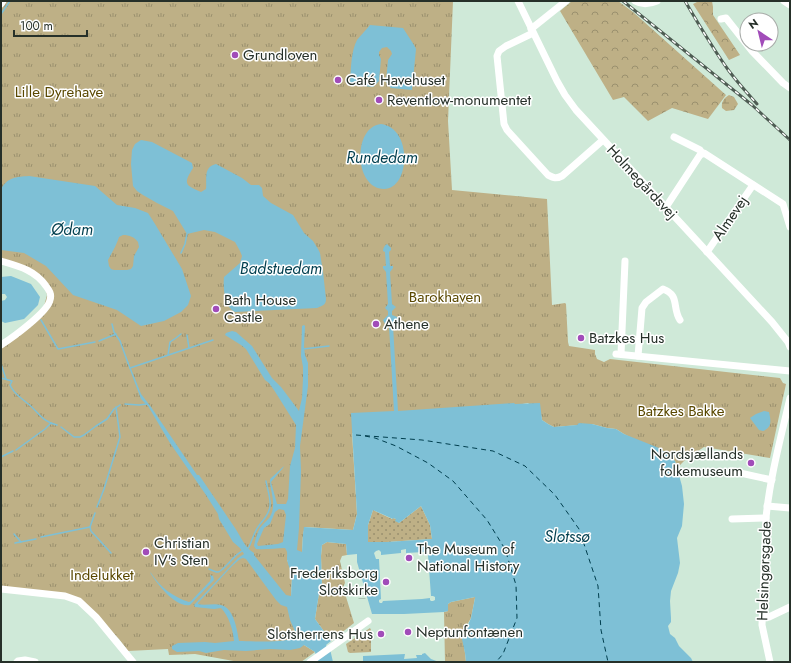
<svg xmlns="http://www.w3.org/2000/svg" width="791" height="663" font-family="Jost,sans-serif">
<defs>
<pattern id="grass-dots" width="8" height="8" patternUnits="userSpaceOnUse"><rect width="8" height="8" fill="#beb086"/><path d="M2 2h.1M6 6h.1" fill="none" stroke="#9a906e" stroke-width="1.8" stroke-linecap="round"/></pattern>
<pattern id="forest-crowns" width="20" height="18" patternUnits="userSpaceOnUse"><rect width="20" height="18" fill="#beb086"/><path d="M2 6a3 3 0 1 1 6 0M12 15a3 3 0 1 1 6 0" fill="none" stroke="#9a906e"/></pattern>
<pattern id="wetland-marsh" width="20" height="14" patternUnits="userSpaceOnUse"><rect width="20" height="14" fill="#beb086"/><path d="M1 5h8M5 5V1M11 12h8M15 12V8" fill="none" stroke="#9a906e"/></pattern>
<pattern id="park-tufts" width="24" height="20" patternUnits="userSpaceOnUse"><rect width="24" height="20" fill="#beb086"/><path d="M3 7l-1-3M5 7V3M7 7l1-3M15 17l-1-3M17 17v-4M19 17l1-3" fill="none" stroke="#9a906e"/></pattern>
</defs>
<rect width="100%" height="100%" fill="#cfe9d8"/>
<g fill="url(#grass-dots)">
<polygon points="421,506 430,525 432,539 387,542 368,542 368,525 373,510 392,519 393,518 396,519 399,523"/>
<polygon points="370,628 371,630 371,652 350,653 348,652 346,644"/>
</g>
<g fill="url(#forest-crowns)">
<polygon points="572,1 618,1 633,12 726,95 708,119 672,108 648,121 624,97 613,100 560,11"/>
<polygon points="699,1 712,1 713,7 713,15 740,55 729,60 693,4"/>
</g>
<path fill="url(#wetland-marsh)" d="M729 95 734 97 738 104 734 110 726 111 722 108C721 102 724 98 729 95Z"/>
<g fill="url(#park-tufts)">
<path d="M1 1H453L448 121 452 190 547 199 552 305 565 303 566 304 568 342 569 346 595 350V354L597 359 604 362 610 359 780 378 783 383 786 384 770 458 704 447 686 459 677 468 675 461 624 434 616 429 607 428 592 424 554 427 548 424 542 420 541 415 528 403 352 433 357 514 353 530 305 527 303 534 302 552 287 560C289 564 291 569 290 575L292 577 291 596 304 645 315 652 301 662H239L195 654 169 655 168 649 128 651 119 639 96 617 79 601 3 589 1 582V345L19 333 44 306 47 295 43 279 1 258Z"/>
<polygon points="327,542 346,544 347,555 342,556 340,561 345,583 343,587 354,623 331,641 315,619 319,593 322,587 321,556 322,545"/>
<polygon points="475,597 475,598 471,618 467,625 463,640 465,653 466,662 445,662 444,612 448,611 448,604 451,602"/>
</g>
<g fill="#7ec0d6" fill-rule="evenodd">
<path d="M370 25 403 28 414 45 416 49 412 90 391 88 386 82 388 60 392 54 391 51 387 47 382 48 379 52V55L381 59 379 81 373 87 354 85 350 82C351 69 351 51 357 40 361 35 366 30 370 25Z"/>
<path d="M381 124C413 128 410 189 384 189 354 189 352 127 381 124Z"/>
<path d="M141 140 152 142 192 163 193 168C183 184 185 185 201 192L206 189C207 179 203 167 216 164L242 178 251 185H259L262 188 263 196 271 203 293 215 304 233 313 241 318 249 320 253 323 272 326 299C326 305 322 306 317 308L235 312C224 307 223 287 224 277L240 263 242 256 240 251 235 242 215 232 204 230 187 234 173 211 157 203 143 195 137 191 133 186 131 164 132 150 135 144Z"/>
<path d="M29 176 95 186 117 205 135 208 148 213 155 224 182 269 191 296 188 305 181 312 164 321 141 326 117 310 73 295 46 266 24 253 1 250V189C8 177 16 177 29 176ZM123 235C130 235 134 237 138 242L139 247 134 256 133 266 131 269 127 270H114L111 269 109 266 108 260 115 247 118 240 119 237Z"/>
<path d="M387 244 391 248V250L389 252 390 266H393V268L390 272 392 304 396 307 392 311V315L397 317 398 320 397 323H395L393 326 398 411 514 403 515 404 540 403 542 420 548 424 554 427 577 425 579 423 592 424 607 428 616 429 624 434 659 448 669 455 675 461 682 486 684 504 682 526 677 538 680 563 678 573 671 591 670 601 671 618V622L668 626 670 634 675 638 679 646 691 658 693 662H466L465 653 462 639 471 618 475 598V597L451 602 448 604V611L444 612 404 614H372L357 562V554L347 555 346 544 327 542 322 545 321 556 322 587 319 593 315 619 331 641 326 645 328 650 330 649 333 662H318L315 652 304 645 300 648 290 650 270 649 246 651 224 650 206 653 199 651 177 652 172 649V646L178 643 205 642 215 643 234 641C233 630 229 616 221 608L214 609 195 607 194 605 238 558 244 554 240 548 233 542 219 519 218 514 206 495 170 443 148 406 141 399 127 362 128 361 141 394 151 407 195 472 197 475H199C211 493 223 510 235 528 241 537 245 548 254 553V555L286 595 291 596 292 577 290 575C291 568 287 564 287 558 287 554 288 552 285 548 275 548 266 550 256 549L254 546C255 541 257 533 260 528 265 521 272 519 273 507 274 498 270 489 270 479L284 466 283 468 271 482 277 504H286L288 499 290 466 295 448 296 425 274 390 269 383 265 380 246 349 241 345 225 335 226 333 232 331 236 332 252 346 272 378 281 387 299 411 302 398 303 379V367L301 356 302 326 304 325 305 326 304 347 305 355 308 363V386L300 446 301 471 299 528 297 550 302 552 303 534 304 527 353 530 357 514 351 413 394 411 389 326 386 324H385L383 320 388 315V311L385 308 388 304 386 272 383 268V266H386L385 252 383 251C383 248 385 245 387 244ZM421 506 430 525 432 539 387 542H368V525L373 510 393 519V518L396 519 395 521 399 523ZM279 509 284 510 286 515 283 542 278 544 258 546 257 544 264 528 270 524 275 512ZM426 547H430L432 549V552L430 554 428 555 431 596H433L435 597V600L433 601H431L430 600V598L422 599 383 601 382 603H380L379 602V600L381 599 379 559H376L374 553 376 551 379 550 381 552V555L401 553V550L406 549V553L424 552V550ZM243 558 246 559 276 600 281 605 287 607 290 620 297 636C288 644 251 641 239 641 237 630 234 608 221 605 214 603 205 606 198 604V603L232 566 240 559Z"/>
<polygon points="11,276 31,284 40,297 38,305 24,319 5,323 1,321 1,301 5,300 7,297 5,294 1,294 1,277"/>
<path d="M764 411 769 412C771 421 772 427 763 431L759 430 750 418 756 414Z"/>
<path d="M150 572 151 573C160 587 173 597 189 602L191 601 210 581 211 578 210 575 213 576 214 580 190 605C176 608 158 585 151 574Z"/>
<polygon points="425,653 431,659 439,662 362,662 363,661 363,656 405,654 404,659 417,658 416,655 422,655 422,654"/>
</g>
<g fill="none" stroke-linecap="round" stroke-linejoin="round">
<g stroke="#7ec0d6" stroke-width="1.5">
<polyline points="1,14 10,1"/>
<polyline points="181,253 185,244 187,234"/>
<polyline points="41,320 58,349 95,342"/>
<polyline points="112,324 114,332 120,341 128,363"/>
<polyline points="187,335 189,348"/>
<polyline points="99,341 116,334"/>
<polyline points="303,349 329,346"/>
<polyline points="168,355 170,342 176,338 181,334"/>
<polyline points="1,364 6,379"/>
<polyline points="130,368 213,340"/>
<path d="M1 378 12 381 10 385C14 394 20 397 27 403 38 411 42 422 57 425"/>
<polyline points="125,404 139,405 147,404"/>
<polyline points="61,427 74,437 80,437 84,435 96,426 107,419 114,409 120,405"/>
<polyline points="16,450 45,429 51,423"/>
<polyline points="1,457 13,451"/>
<polyline points="97,507 104,489 120,437 116,407"/>
<polyline points="95,513 90,527 91,531 111,553"/>
<polyline points="14,534 21,542"/>
<polyline points="41,537 90,527"/>
<polyline points="15,543 36,539"/>
<path d="M247 549 249 547C252 541 254 532 258 527 263 519 269 516 270 506 271 498 267 488 266 481"/>
<path d="M209 569C211 570 215 572 218 572 224 571 234 554 244 550"/>
</g>
<g stroke="#003e4e" stroke-width="1" stroke-dasharray="5 4" stroke-linecap="butt">
<polyline points="356,435 422,440 493,451 525,466 555,495 579,529 598,586 601,630 608,662"/>
<polyline points="365,436 375,438 396,446 428,463 453,481 487,520 505,549 516,585 517,618 503,654 496,662"/>
</g>
<polyline stroke="#adc4b5" stroke-width="7" stroke-dasharray="7 3.5" stroke-linecap="butt" points="362,598 362,599"/>
<g stroke="#fff" stroke-width="7">
<polyline points="518,1 557,81 565,95 576,110 772,322 788,342 790,347"/>
<path d="M635 1C642 5 650 4 657 1"/>
<polyline points="784,1 790,5"/>
<polyline points="1,4 3,1"/>
<polyline points="721,19 726,18 752,51 783,83 790,88"/>
<polyline points="531,29 566,1"/>
<path d="M533 33 506 46 499 51 497 56 504 124 507 130 548 175C554 178 556 179 562 176L603 140"/>
<polyline points="674,137 700,150 702,153"/>
<polyline points="666,207 700,155 704,153 783,204 790,227"/>
<polyline points="707,252 753,185"/>
<path d="M1 261C18 266 35 270 46 286 49 290 52 294 50 300 48 312 12 338 1 345"/>
<polyline points="616,354 790,371"/>
<polyline points="621,354 625,261"/>
<path d="M638 356 642 308 646 302 663 289C680 295 672 308 680 320"/>
<polyline points="731,471 772,480"/>
<polyline points="767,506 790,508"/>
<polyline points="732,519 766,518"/>
<polyline points="1,589 65,596 79,601 96,617 133,662"/>
<polyline points="762,618 769,617 790,607"/>
<polyline points="17,662 18,661 25,660 35,662"/>
<polyline points="310,662 368,621"/>
<path d="M770 662 762 625 766 518C770 477 781 437 790 398"/>
</g>
<defs>
<g id="rail">
<polyline points="623,1 752,105 790,140"/>
<path d="M685 1C699 25 713 49 729 71 738 83 748 94 757 104"/>
</g>
</defs>
<use href="#rail" stroke="#4e5c53" stroke-width="3"/>
<use href="#rail" stroke="#fff" stroke-width="1.5" stroke-dasharray="4.5" stroke-linecap="butt"/>
</g>
<g fill="#a14cb9" stroke="#fff" stroke-width="1.5">
<circle cx="235" cy="55" r="4"/>
<circle cx="338" cy="80" r="4"/>
<circle cx="379" cy="100" r="4"/>
<circle cx="216" cy="309" r="4"/>
<circle cx="376" cy="324" r="4"/>
<circle cx="581" cy="338" r="4"/>
<circle cx="751" cy="463" r="4"/>
<circle cx="146" cy="552" r="4"/>
<circle cx="409" cy="558" r="4"/>
<circle cx="386" cy="582" r="4"/>
<circle cx="408" cy="632" r="4"/>
<circle cx="381" cy="634" r="4"/>
</g>
<g text-anchor="middle" stroke-width="3" stroke-linejoin="round" paint-order="stroke">
<g font-size="15" fill="#263029" stroke="#fff" text-anchor="start">
<text x="243" y="60">Grundloven</text>
<text x="346" y="85">Café Havehuset</text>
<text x="387" y="105">Reventlow-monumentet</text>
<text x="224" y="305">Bath House<tspan x="224" dy="17">Castle</tspan></text>
<text x="384" y="329">Athene</text>
<text x="589" y="343">Batzkes Hus</text>
<text x="743" y="459" text-anchor="end">Nordsjællands<tspan x="743" dy="17">folkemuseum</tspan></text>
<text x="154" y="548">Christian<tspan x="154" dy="17">IV's Sten</tspan></text>
<text x="417" y="554">The Museum of<tspan x="417" dy="17">National History</tspan></text>
<text x="378" y="578" text-anchor="end">Frederiksborg<tspan x="378" dy="17">Slotskirke</tspan></text>
<text x="416" y="637">Neptunfontænen</text>
<text x="373" y="639" text-anchor="end">Slotsherrens Hus</text>
</g>
<g font-size="15" fill="#5a4801" stroke="#fff">
<text x="59" y="97">Lille Dyrehave</text>
<text x="445" y="302">Barokhaven</text>
<text x="681" y="416">Batzkes Bakke</text>
<text x="102" y="580">Indelukket</text>
</g>
<g font-size="15" fill="#263029" stroke="#fff">
<text transform="translate(642 182) rotate(47)" y="5">Holmegårdsvej</text>
<text transform="translate(730 218) rotate(-56)" y="5">Almevej</text>
<text transform="translate(764 571) rotate(-88)" y="5">Helsingørsgade</text>
</g>
<g font-size="16" font-style="italic" fill="#003e4e" stroke="#fff">
<text x="382" y="163">Rundedam</text>
<text x="72" y="235">Ødam</text>
<text x="281" y="274">Badstuedam</text>
<text x="567" y="542">Slotssø</text>
</g>
</g>
<rect width="791" height="663" fill="none" stroke="#263029" stroke-width="4"/>
<g transform="translate(759 32) rotate(325)"><circle r="19" fill="#ffffff" stroke="#a8aca9"/>
<path d="M0-3L7 15L0 10L-7 15Z" fill="#a14cb9"/>
<text y="-6" font-size="11" font-weight="bold" text-anchor="middle" fill="#263029">N</text>
</g>
<path d="M14 30v6h73v-6" fill="none" stroke="#263029" stroke-width="2"/>
<text x="20" y="30" font-size="12" fill="#263029" stroke="#ffffff" stroke-width="3" paint-order="stroke">100 m</text>
</svg>
